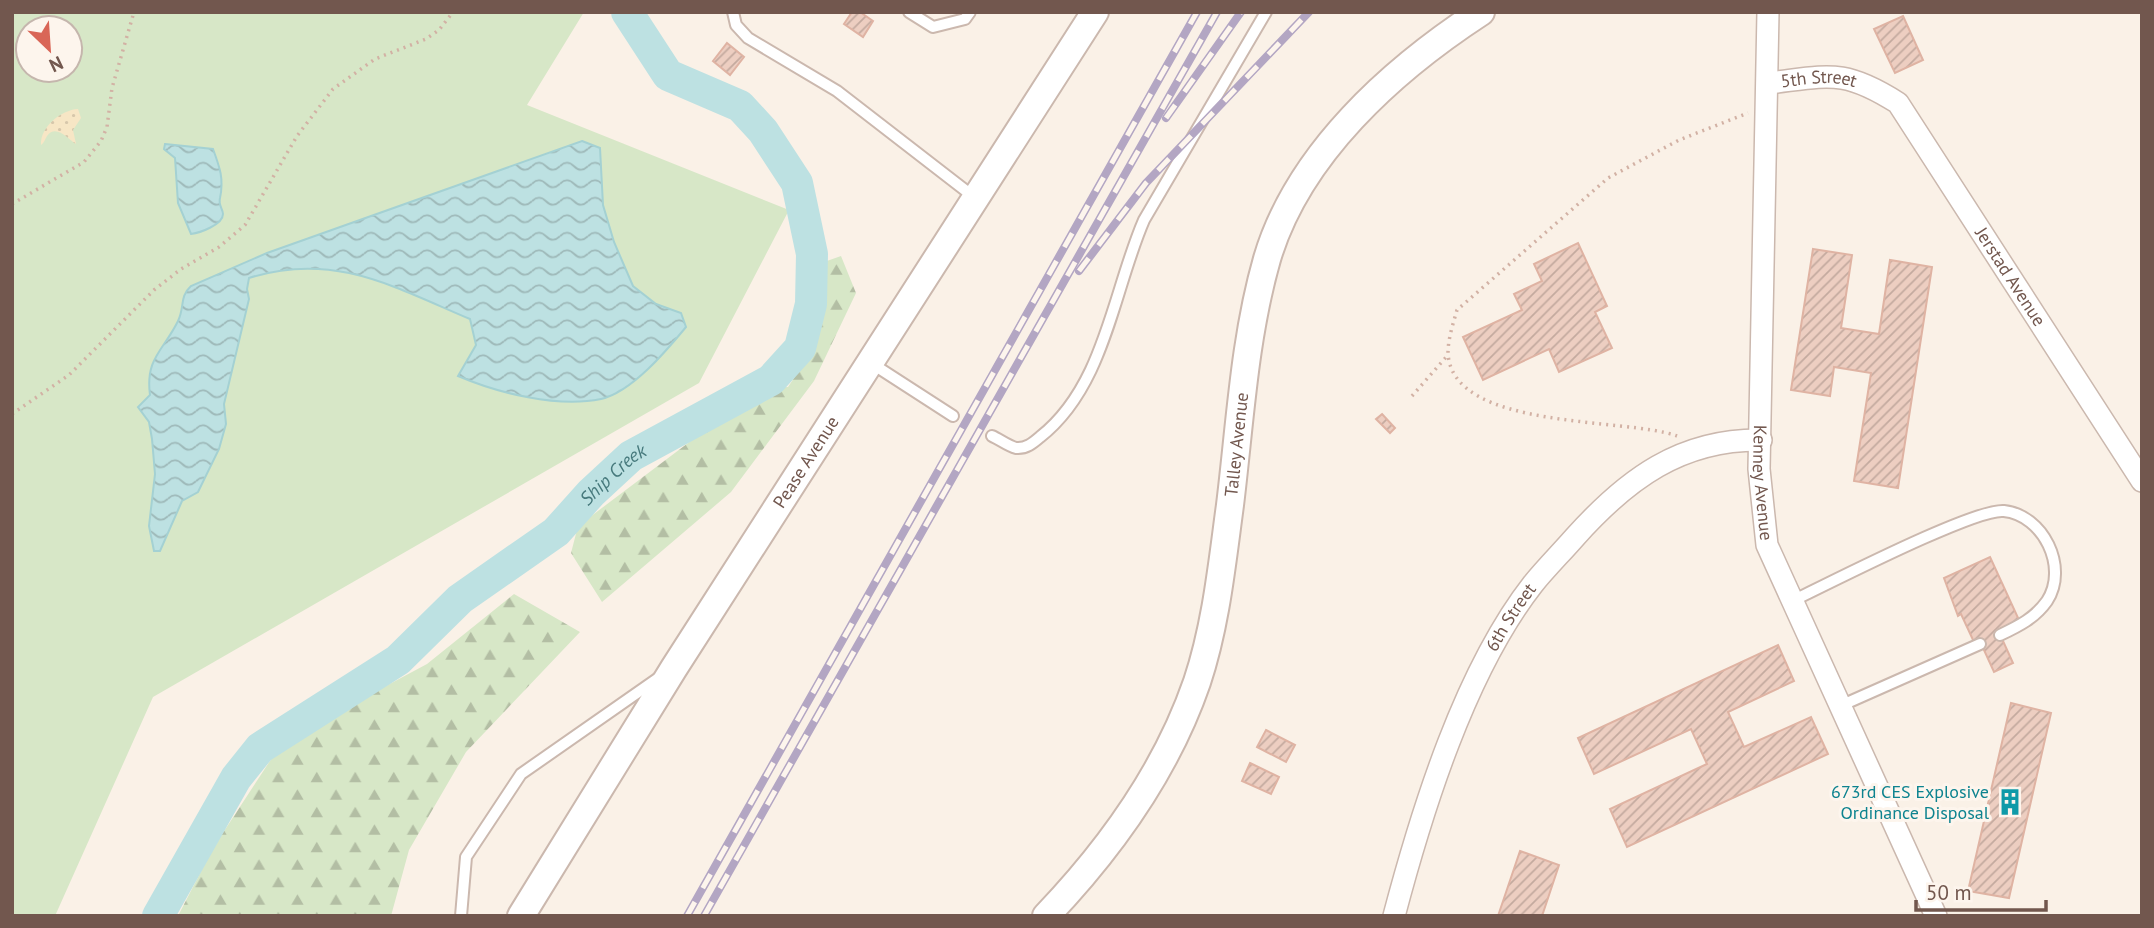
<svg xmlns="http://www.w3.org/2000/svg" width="2154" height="928" font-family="'PT Sans',sans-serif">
<defs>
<pattern id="forest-firs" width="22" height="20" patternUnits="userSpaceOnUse" patternTransform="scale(1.75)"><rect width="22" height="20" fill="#d7e7c7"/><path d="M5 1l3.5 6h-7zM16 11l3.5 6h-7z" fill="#b3bea4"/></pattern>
<pattern id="sand-dots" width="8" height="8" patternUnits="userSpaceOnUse" patternTransform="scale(1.75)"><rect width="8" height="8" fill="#f7e6c5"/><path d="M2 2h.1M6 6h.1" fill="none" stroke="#d7c7ab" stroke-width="1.8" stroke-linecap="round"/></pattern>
<pattern id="water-waves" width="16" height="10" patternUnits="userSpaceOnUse" patternTransform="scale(1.75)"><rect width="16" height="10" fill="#bde1e2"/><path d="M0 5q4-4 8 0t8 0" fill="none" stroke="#9eb9b9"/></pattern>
<pattern id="building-hatch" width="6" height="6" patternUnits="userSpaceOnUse" patternTransform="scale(1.75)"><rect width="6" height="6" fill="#edcec1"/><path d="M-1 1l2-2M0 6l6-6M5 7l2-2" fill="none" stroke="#c4aa9f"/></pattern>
</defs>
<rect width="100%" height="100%" fill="#faf1e7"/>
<path fill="#d7e7c7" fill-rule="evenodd" d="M12 12H584L527 105 789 210 699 383 153 697 55 916H12ZM28 28H70V70H28Z"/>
<g fill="url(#forest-firs)">
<polygon points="841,256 856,293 814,381 731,492 602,602 571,553 578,526 704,431 767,388 788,387 806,360 825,310 824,262"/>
<polygon points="514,594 580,632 466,752 409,850 391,916 178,916 213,848 283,741 427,664"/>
</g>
<path fill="url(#sand-dots)" d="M78 109 81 118 73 130 76 144C69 140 56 123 47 136 45 139 44 143 41 145 40 127 61 110 78 109Z"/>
<g fill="url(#water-waves)" stroke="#a4d1d3" stroke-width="2">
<path d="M582 141 600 148 603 205 614 242 633 286 656 304 681 313 686 327C667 350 632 392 601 399 557 408 498 393 458 376L476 345 470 319C394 287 333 251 249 278L247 289 249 299 224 404 226 424 219 449 198 492 182 501 160 551H154L149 526 155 474 152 439 149 422 138 407 150 395C145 358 164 350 178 321 185 307 179 297 191 286L267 253Z"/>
<path d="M165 144 213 149C220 168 224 179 220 198 218 205 223 209 223 214 223 225 199 233 191 234L178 203 175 158 164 149Z"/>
</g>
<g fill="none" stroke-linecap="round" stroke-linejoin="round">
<path stroke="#bde1e2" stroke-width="32" id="s1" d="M158 916 236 778 260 748 398 660 460 599 556 532 591 493 631 456 771 380 800 348 811 304 812 254 797 183 763 131 740 106 668 75 627 12"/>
</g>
<g fill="url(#building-hatch)" stroke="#dfb3a3" stroke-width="2">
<polygon points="852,12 860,12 873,21 863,37 844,24"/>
<polygon points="1903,16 1923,60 1895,73 1874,29"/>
<polygon points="727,43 744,57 730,75 713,61"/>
<polygon points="1578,243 1607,306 1595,312 1612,348 1559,372 1549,349 1483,380 1463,337 1522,310 1514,294 1542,281 1534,264"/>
<polygon points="1813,249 1852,255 1841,328 1879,334 1890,260 1932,267 1898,488 1854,481 1871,373 1834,367 1830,396 1791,390"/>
<polygon points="1382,414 1395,428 1390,433 1376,419"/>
<polygon points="1990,557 2019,620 1998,630 2013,663 1994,672 1979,639 1974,642 1961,614 1958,616 1944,578"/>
<polygon points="1778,645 1794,681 1728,712 1744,747 1811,717 1828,754 1627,847 1610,809 1707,764 1691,729 1594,774 1578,738"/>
<polygon points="2011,703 2051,713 2009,898 1968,891"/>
<polygon points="1266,730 1295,745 1286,762 1257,747"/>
<polygon points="1250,763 1279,777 1271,794 1242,781"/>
<polygon points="1520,851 1559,865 1542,916 1498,916"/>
</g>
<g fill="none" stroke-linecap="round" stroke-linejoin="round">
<defs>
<g id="service">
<polyline points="733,12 736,25 748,38 837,91 974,197"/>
<polyline points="909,12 933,27 965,19 970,12"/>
<polyline points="871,363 953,416"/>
<path d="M992 436C999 439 1008 446 1016 448 1026 449 1033 443 1040 437 1105 386 1113 291 1144 220L1266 12"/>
<path d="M1792 601C1828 584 1975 508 2004 511 2043 515 2069 567 2047 601 2035 618 2019 626 2000 635"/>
<polyline points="1840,706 1980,644"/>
<polyline points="461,916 466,857 521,774 657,679"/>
</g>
<g id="minor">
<path id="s2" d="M1768 12 1759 469 1767 545 1936 916"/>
<path id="s3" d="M1768 83C1829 76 1843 68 1898 103L2142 481"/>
<path id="s4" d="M1394 916C1422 810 1465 671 1533 584 1546 568 1561 553 1575 537 1627 479 1681 439 1761 440"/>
</g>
<g id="tertiary">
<path id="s5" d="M521 916 674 668 1095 12"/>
<path id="s6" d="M1046 916C1111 848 1166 772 1197 682 1216 625 1222 564 1230 505 1240 424 1244 339 1267 259 1298 154 1392 70 1481 12"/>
</g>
</defs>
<use href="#service" stroke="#cbb8ae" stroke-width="14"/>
<use href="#minor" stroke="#cbb8ae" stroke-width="24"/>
<use href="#tertiary" stroke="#cbb8ae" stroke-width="30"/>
<g stroke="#d2b1a4" stroke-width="3.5" stroke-dasharray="2 5" stroke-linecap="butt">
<polyline points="12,204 84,162 101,141 107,127 112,88 134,12"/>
<polyline points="1412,396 1448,355"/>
<polyline points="12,414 69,375 154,290 181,269 219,247 245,225 297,136 333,89 375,59 426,39 439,30 453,12"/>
<path d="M1677 436C1626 417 1452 431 1448 353 1448 339 1453 324 1457 310L1608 178 1679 140 1748 113"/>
<polyline points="12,915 14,916"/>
</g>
<use href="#service" stroke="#fff" stroke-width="10"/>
<use href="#minor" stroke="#fff" stroke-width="21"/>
<use href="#tertiary" stroke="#fff" stroke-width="26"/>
<defs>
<g id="rail">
<polyline points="1166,118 1241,12"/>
<polyline points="1079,271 1146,183 1309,12"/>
<polyline points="687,916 1197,12"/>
<polyline points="704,916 1217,12"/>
</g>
</defs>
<use href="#rail" stroke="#b3a6c3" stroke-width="8"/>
<use href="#rail" stroke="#fdf5ed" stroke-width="5" stroke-dasharray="16" stroke-linecap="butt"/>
</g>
<defs>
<symbol id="building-bare" viewBox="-9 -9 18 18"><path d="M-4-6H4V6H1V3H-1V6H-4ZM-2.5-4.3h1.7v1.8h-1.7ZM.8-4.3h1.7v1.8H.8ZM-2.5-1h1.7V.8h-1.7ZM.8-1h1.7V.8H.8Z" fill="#0f9aa8" stroke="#fdf5ed" stroke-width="2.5" paint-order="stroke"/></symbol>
</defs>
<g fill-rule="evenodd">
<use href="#building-bare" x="1991" y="783" width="38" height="38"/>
</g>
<g text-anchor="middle" stroke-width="6" stroke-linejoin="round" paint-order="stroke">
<g font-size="18" fill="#72574e" stroke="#fdf5ed">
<text dy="6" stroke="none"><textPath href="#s3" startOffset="51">5th Street</textPath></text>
<text dy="6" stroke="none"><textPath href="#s3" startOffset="343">Jerstad Avenue</textPath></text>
<text dy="6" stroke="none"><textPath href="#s6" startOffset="522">Talley Avenue</textPath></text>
<text dy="6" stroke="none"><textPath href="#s5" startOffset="536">Pease Avenue</textPath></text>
<text dy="6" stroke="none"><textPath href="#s2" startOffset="471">Kenney Avenue</textPath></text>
<text dy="6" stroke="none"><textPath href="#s4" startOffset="322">6th Street</textPath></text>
</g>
<g font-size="18" fill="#0d838f" stroke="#fdf5ed" text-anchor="end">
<text x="1989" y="798">673rd CES Explosive<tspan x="1989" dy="21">Ordinance Disposal</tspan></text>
</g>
<g font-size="19" font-style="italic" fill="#46797c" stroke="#fdf5ed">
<text dy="7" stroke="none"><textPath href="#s1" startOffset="646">Ship Creek</textPath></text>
</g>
</g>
<rect width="2154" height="928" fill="none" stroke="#72574e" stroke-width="28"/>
<g transform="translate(49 49) rotate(155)"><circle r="33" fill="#fdf5ed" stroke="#c5b6ad" stroke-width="2"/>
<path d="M0-5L12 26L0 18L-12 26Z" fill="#d96657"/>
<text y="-10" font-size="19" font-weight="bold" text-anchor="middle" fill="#72574e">N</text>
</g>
<path d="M1916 900v10h130v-10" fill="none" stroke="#72574e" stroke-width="3.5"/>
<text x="1926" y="900" font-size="21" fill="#72574e" stroke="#fdf5ed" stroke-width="5" paint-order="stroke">50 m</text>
</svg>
